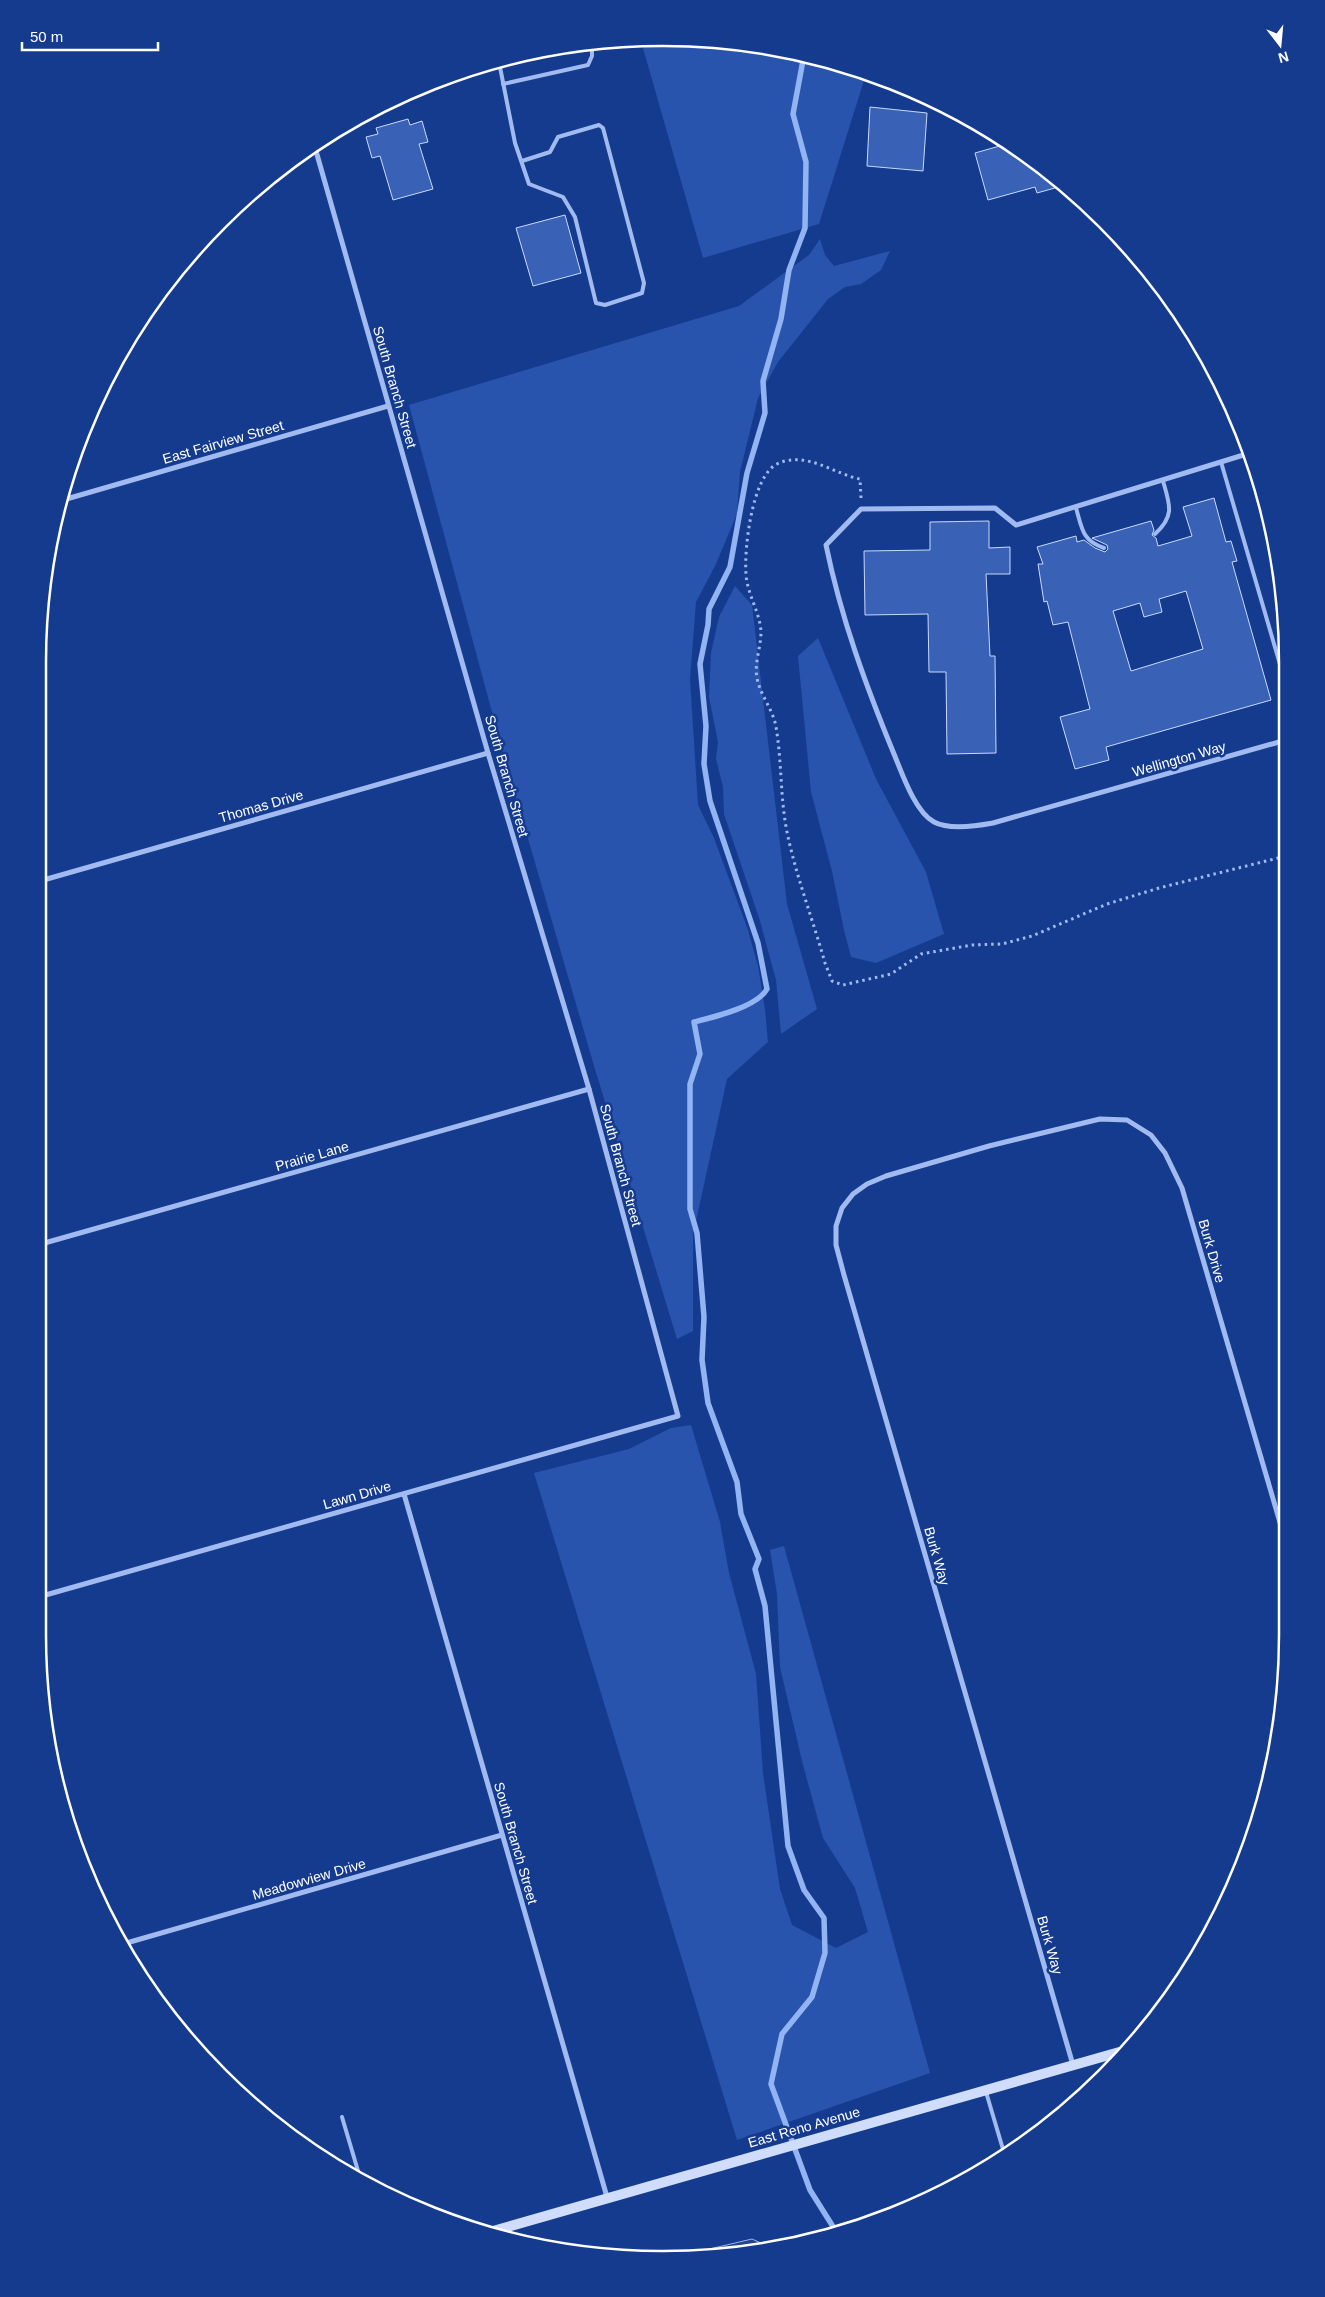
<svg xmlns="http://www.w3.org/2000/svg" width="1325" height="2297" font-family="Helvetica,sans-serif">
<rect width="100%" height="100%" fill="#153b8f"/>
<g fill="#2854ae">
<polygon points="662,38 784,49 866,74 819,224 703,258 643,48 647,39"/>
<polygon points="820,239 825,255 834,266 890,251 881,270 861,284 845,287 828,299 778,362 758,398 740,472 737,514 716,564 696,602 690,679 698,805 714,838 748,930 758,966 765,1009 768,1042 727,1079 693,1235 693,1331 677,1339 592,1059 502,749 409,405 739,306 809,255"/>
<polygon points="735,586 752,605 787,904 817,1009 781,1034 776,980 760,921 724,814 723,787 716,759 718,742 709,697 711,653 719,617"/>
<polygon points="818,638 876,779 926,872 944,934 876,963 851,957 844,930 832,871 811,792 798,656"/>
<polygon points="691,1425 720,1522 729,1573 756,1674 763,1773 780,1889 792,1925 836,1948 868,1932 855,1888 823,1838 803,1765 780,1667 777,1594 770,1550 784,1546 930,2073 737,2140 534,1473 629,1449 671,1428"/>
</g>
<polygon fill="#274382" stroke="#93b4f3" points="752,2239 774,2249 682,2258 684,2255"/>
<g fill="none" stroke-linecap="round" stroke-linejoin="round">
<path stroke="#93b4f3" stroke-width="5.5" d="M804 55 793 114 806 162 805 228 789 270 781 319 763 381 765 413 747 473 730 567 709 609 708 625 700 664 706 726 704 764 710 801 758 943 767 989C757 1007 714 1017 694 1022L700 1054 690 1084V1209L697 1233 704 1317 702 1360 708 1403 737 1482 741 1514 759 1559 755 1569 765 1606 788 1846 804 1890 824 1918 825 1953 812 1997 782 2034 771 2084 810 2190 837 2233"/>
</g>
<g fill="#3962b6" stroke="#c8d9fb" fill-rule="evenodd">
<polygon points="870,107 927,113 923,171 867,166"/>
<polygon points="408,119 410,125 422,121 428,142 419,144 433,189 393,200 380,156 372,158 366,137 378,134 376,128"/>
<polygon points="1010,143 1062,186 1037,193 1035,187 988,200 975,153"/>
<polygon points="565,215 581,273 533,286 516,228"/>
<path d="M1214 498 1226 542 1231 541 1237 561 1232 562 1271 700 1106 747 1109 760 1075 769 1060 717 1090 709 1068 622 1053 625 1047 601 1044 602 1038 564H1043L1037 547 1076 536 1077 542 1084 540 1095 548 1105 552 1108 549 1107 545 1092 538 1151 521 1154 530 1152 535 1156 538 1158 546 1192 536 1183 507ZM1186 591 1203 649 1131 671 1113 611 1140 603 1144 617 1162 612 1159 599Z"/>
<polygon points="989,521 989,548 1010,547 1010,574 986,574 990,656 995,656 996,753 947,754 946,672 929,672 928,614 865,615 864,551 930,550 930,522"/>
</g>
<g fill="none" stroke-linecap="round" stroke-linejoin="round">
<path stroke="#a1bbf0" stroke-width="3" stroke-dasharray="2.5 4" stroke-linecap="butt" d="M861 498 860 479C834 474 805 450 777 464 752 476 744 549 746 574 747 594 760 612 761 632 761 647 754 664 757 678 760 695 773 709 776 727 782 762 780 797 787 832 796 876 813 920 825 963L832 981 843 985 891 974 921 954 972 945 1002 944 1032 936 1107 904 1159 888 1286 856"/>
<g stroke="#a1bbf0" stroke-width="4">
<polyline points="499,62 515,143 529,184 563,197 575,217 596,303 605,305 642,293 644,283 603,128 599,125 558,137 550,152 522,161"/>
<polyline points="503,84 588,65 592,56 592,44"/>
<polyline points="423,85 444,79"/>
<path d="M930 100C938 109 952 120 964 118"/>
<polyline points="1221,462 1286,685"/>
<path d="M1076 508C1082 528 1082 541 1104 548"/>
<path d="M1155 534C1175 516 1170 505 1163 481"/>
<polyline points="986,2092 1005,2156"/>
<polyline points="342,2117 361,2181"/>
</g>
<g stroke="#a1bbf0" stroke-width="5">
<path d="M1250 453 1016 525 995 508 861 509 826 545C841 618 866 686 894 754 902 773 915 812 934 822 949 830 977 826 993 823L1286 740"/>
<polyline points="63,500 388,406"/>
<polyline points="40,881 488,753"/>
<polyline points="41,1244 589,1089"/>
<polyline points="404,1494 607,2197"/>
<polyline points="42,1596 678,1416 589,1089 488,753 314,144"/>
<polyline points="123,1944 502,1835"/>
<polyline points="1073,2065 844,1275 836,1245 836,1226 842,1208 853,1194 867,1184 886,1176 989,1146 1100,1119 1127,1120 1151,1135 1165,1153 1182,1188 1286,1543"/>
</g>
<polyline stroke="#cfddfb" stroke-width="10" points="486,2233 1130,2049"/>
</g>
<g text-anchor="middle" stroke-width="5" stroke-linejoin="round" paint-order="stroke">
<g font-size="14" fill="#fff" stroke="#153b8f">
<text transform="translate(395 387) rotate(74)" y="5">South Branch Street</text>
<text transform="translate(223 442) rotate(-16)" y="5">East Fairview Street</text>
<text transform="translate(1179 759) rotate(-16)" y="5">Wellington Way</text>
<text transform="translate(507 776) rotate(74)" y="5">South Branch Street</text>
<text transform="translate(261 806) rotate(-16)" y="5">Thomas Drive</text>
<text transform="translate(312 1156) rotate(-16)" y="5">Prairie Lane</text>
<text transform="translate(621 1165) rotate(75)" y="5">South Branch Street</text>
<text transform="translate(1212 1251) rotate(74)" y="5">Burk Drive</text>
<text transform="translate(357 1495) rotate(-16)" y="5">Lawn Drive</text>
<text transform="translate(937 1556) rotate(74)" y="5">Burk Way</text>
<text transform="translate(516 1843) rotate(74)" y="5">South Branch Street</text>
<text transform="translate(309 1879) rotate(-16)" y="5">Meadowview Drive</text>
<text transform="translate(1050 1945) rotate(74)" y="5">Burk Way</text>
<text transform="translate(804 2127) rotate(-16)" y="5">East Reno Avenue</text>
</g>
</g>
<path d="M0 0H1325V2297H0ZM662 46H663A616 616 0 0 1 1279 662V1635A616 616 0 0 1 663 2251H662A616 616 0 0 1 46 1635V662A616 616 0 0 1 662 46Z" fill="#153b8f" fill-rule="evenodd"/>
<path fill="none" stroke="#fff" stroke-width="2.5" d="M662 46H663A616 616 0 0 1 1279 662V1635A616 616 0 0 1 663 2251H662A616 616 0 0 1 46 1635V662A616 616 0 0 1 662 46Z"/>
<g transform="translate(1280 45) rotate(164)" stroke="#153b8f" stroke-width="4" paint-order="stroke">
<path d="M0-4L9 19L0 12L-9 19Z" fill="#ffffff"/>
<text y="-8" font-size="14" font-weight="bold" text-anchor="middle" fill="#ffffff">N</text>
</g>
<path d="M22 42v8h136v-8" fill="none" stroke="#ffffff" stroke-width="2.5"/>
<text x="30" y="42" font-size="15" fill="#ffffff" stroke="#153b8f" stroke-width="4" paint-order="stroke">50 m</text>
</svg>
